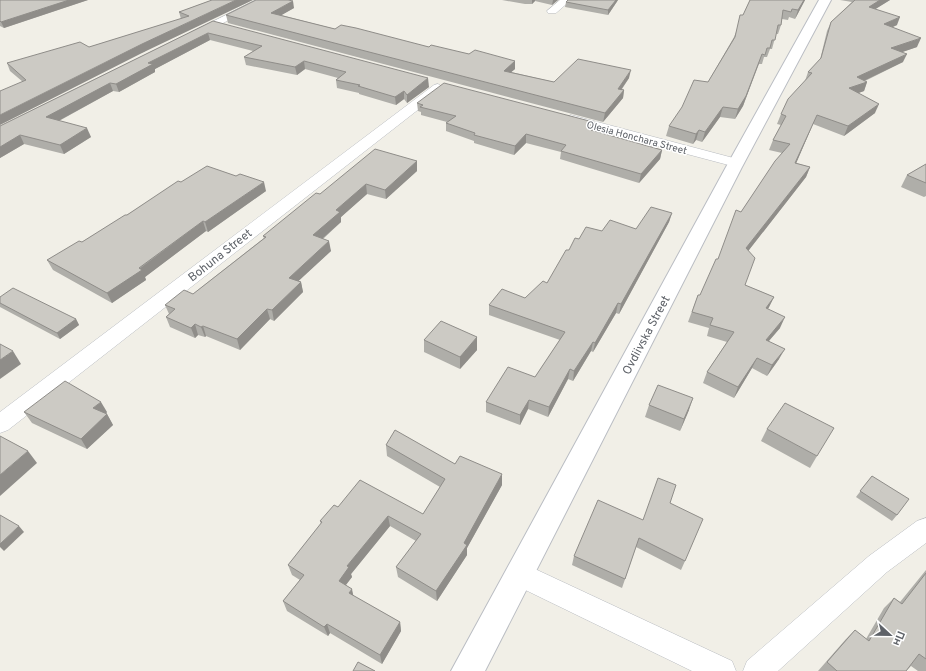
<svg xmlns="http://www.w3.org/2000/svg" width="926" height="671" font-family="Overpass,sans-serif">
<rect width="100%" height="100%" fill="#f1efe7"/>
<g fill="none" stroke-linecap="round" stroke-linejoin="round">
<defs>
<g id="minor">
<polygon points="256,0 269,0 199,35 195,36 190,33"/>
<polygon points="560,0 571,0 556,13 548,13 547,11"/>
<polygon points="438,84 444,88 442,91 8,430 0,433 0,412 434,85"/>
<polygon points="571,115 741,160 743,163 741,166 736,167 566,122 564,119"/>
<polygon points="926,518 926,543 887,572 778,671 743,671 747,661 869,556 917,521"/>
<polygon points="520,562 732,661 736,671 692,671 511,583 507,574 511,565"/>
</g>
<polygon id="secondary" points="819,0 831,0 742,167 485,671 451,671 726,167"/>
</defs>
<use href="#minor" stroke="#b9bcc1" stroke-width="1"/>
<use href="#secondary" stroke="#babdc3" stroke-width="2"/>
<use href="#minor" fill="#fff" fill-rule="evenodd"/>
<use href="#secondary" fill="#fff" fill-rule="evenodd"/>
</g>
<g fill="#afaea9">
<polygon points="0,0 88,0 4,28 0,26"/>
<polygon points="212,0 144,52 23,82 10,71 7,63 89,47 181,19 179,12"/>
<polygon points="502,0 558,0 552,5 535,1 532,4 525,4"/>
<polygon points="618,0 608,15 565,7 566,2"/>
<polygon points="750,0 805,0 795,19 789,17 788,20 782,19 781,25 778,34 776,34 772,49 770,49 767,57 764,57 762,64 759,64 743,106 735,119 720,117 702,142 696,140 693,144 666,136 669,126 708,82 734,37 743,15"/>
<polygon points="840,0 890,0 875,9 897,25 893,27 917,47 902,52 903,62 865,81 867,82 864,91 858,93 875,113 844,136 813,124 796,163 810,167 806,177 748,251 745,285 774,297 768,309 780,328 769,341 779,359 767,376 752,368 734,398 703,383 707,372 727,342 707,336 709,328 688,322 698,295 700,295 718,259 741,212 782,153 769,150 773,140 781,125 777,124 781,114 805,81 808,72 820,60 827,31 831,22 852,2"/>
<polygon points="294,8 281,15 335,29 429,47 469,54 515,61 515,69 511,72 554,82 629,78 622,89 624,90 623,98 603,122 228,23 226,15"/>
<polygon points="213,21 429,87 407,103 404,99 396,105 359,94 359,93 337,88 336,80 338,78 305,69 297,75 246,65 244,57 253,51 210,40 155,69 155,72 119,92 113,91 59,121 91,137 64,154 24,144 0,158 0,126"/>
<polygon points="417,103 596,131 595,132 662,150 660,159 639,183 560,159 561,152 526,143 514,155 474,143 474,141 446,131 446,123 447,122 421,115 421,112 418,111"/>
<polygon points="417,161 417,171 386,199 367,194 341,217 341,222 323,239 331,251 298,281 301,282 303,292 274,321 270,319 240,350 206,336 205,337 198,335 195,338 170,327 166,317 169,314 165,305 193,294 264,238 263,236 320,194"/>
<polygon points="926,164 926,196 924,197 901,187 907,175"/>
<polygon points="181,182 266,191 208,232 206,231 145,277 146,280 112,303 53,270 47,260 82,242"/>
<polygon points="672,213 669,222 619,314 616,313 593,352 591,351 573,381 568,379 548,417 528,409 520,425 486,412 486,402 535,377 560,340 489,315 489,305 525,298 547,283 569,250 602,231 636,229"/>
<polygon points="0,297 76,319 79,325 60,339 0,307"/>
<polygon points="477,337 477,350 460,369 424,352 424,340"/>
<polygon points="649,405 689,410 680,431 645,417"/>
<polygon points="24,412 107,412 106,414 107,414 113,425 87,449 32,423"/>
<polygon points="767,429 817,456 810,468 761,441"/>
<polygon points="386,445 455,464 502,485 467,548 467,555 437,601 398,577 396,567 416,541 390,526 351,574 352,577 346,585 353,596 400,622 401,631 382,664 330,633 328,636 287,611 283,601 300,580 292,575 288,565 321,524 320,521 338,507 423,514 440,487 387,456"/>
<polygon points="872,476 897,515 892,521 856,497"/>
<polygon points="670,503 685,561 681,570 636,547 622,588 572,565 574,556 643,520"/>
<polygon points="926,570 926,671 918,671 911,666 906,671 818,671 846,639 855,630 866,639 884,608 894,598 900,602"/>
</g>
<g fill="#8f8d89">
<polygon points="69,0 88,0 4,28 1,22"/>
<polygon points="236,0 253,0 144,52 0,125 0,115 142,44"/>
<polygon points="532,0 535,0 535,1 532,4"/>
<polygon points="553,0 558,0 552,5"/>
<polygon points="616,0 618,0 608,15 608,10"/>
<polygon points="804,0 805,0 795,19 798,10"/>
<polygon points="880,0 890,0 866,15 869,7"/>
<polygon points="293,1 294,8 273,20 271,13"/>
<polygon points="900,17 897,25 881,32 884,24"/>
<polygon points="208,33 210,40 155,69 155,72 119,92 116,84 148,63"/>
<polygon points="921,38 917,47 888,57 891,48"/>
<polygon points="762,54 743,106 735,119 738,109"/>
<polygon points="907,54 903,62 853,86 857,77"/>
<polygon points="304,61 305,69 297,75 295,67"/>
<polygon points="515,61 515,69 503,79 504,71"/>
<polygon points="631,70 629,78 616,97 618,89"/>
<polygon points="428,78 429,87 407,103 407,95"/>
<polygon points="867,82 864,91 845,98 849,88"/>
<polygon points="110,83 113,91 49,126 46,117"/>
<polygon points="624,90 623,98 603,122 605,113"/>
<polygon points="404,91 404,99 396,105 395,97"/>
<polygon points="879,104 875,113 844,136 848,126"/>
<polygon points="723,107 720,117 702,142 705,132"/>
<polygon points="817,115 813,124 792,173 795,163"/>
<polygon points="597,123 596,131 589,139 591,130"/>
<polygon points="87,128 91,137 64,154 60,145"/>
<polygon points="699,130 696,140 693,144 696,134"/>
<polygon points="526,134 526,143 514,155 515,146"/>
<polygon points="20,135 24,144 0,158 0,147"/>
<polygon points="662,150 660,159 639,183 641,174"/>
<polygon points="417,161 417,171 386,199 385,190"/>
<polygon points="810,167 806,177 742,259 746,248"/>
<polygon points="264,182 266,191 208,232 205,222"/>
<polygon points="366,184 367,194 341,217 341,222 315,245 313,235 336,210"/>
<polygon points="672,213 669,222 619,314 621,304"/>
<polygon points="203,221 206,231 145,277 146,280 112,303 107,293"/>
<polygon points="329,241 331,251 291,288 289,278"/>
<polygon points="301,282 303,292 274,321 272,310"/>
<polygon points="774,297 769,307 762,318 766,308"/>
<polygon points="618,303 616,313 593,352 595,343"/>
<polygon points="267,309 270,319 240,350 237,339"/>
<polygon points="785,317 780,328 761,350 766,340"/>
<polygon points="76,319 79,325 60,339 57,333"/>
<polygon points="195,324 198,335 195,338 191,328"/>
<polygon points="203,326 206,336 205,337 201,327"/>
<polygon points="477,337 477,350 460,369 460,357"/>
<polygon points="593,342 591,351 573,381 574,371"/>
<polygon points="785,349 779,359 767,376 772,365"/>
<polygon points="13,351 21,364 0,379 0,360"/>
<polygon points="757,358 752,368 734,398 738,387"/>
<polygon points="570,369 568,379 548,417 549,407"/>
<polygon points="693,398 689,410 680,431 684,419"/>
<polygon points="529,400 528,409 520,425 520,415"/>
<polygon points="101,402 107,412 100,419 93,408"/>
<polygon points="107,414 113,425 87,449 81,439"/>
<polygon points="28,451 37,463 0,496 0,475"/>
<polygon points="502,474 502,485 467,548 467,555 437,601 436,591"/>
<polygon points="388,516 390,526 351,574 352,577 341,591 339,581 347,566"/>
<polygon points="19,526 24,532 4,551 0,547 0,544"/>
<polygon points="352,589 354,599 349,593"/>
<polygon points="400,622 401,631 382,664 380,655"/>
<polygon points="327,624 330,633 328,636 324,627"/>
</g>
<g fill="#cccac4" stroke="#8f8d89">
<polygon points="0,0 69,0 1,22 0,21"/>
<polygon points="212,0 236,0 142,44 0,115 0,91 26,80 7,63 80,42 89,47 189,16 179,12"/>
<polygon points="256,0 288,0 293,1 271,13 335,29 341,25 356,28 429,47 431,45 469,54 475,50 515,61 504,71 554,82 578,59 631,70 618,89 624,90 605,113 226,15"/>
<polygon points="568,0 616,0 608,10 566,2"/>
<polygon points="750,0 804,0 798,10 792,9 791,12 783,10 781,25 778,25 775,40 772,40 770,48 767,48 765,55 762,54 746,96 738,109 723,107 705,132 699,130 696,134 669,126 682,107 694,80 708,82 735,37 740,15 743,15"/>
<polygon points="855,0 880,0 869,7 900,17 884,24 921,38 891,48 907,54 857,77 867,82 849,88 879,104 848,126 817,115 795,163 810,167 746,248 755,258 745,285 774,297 766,308 785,317 766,340 785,349 772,365 757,358 738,387 707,372 734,332 710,325 713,318 692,312 698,295 700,295 716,259 718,259 736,210 741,212 775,161 790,144 773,140 786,116 781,114 788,99 812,73 808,72 821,58 831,22"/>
<polygon points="213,21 428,78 407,95 404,91 395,97 358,86 360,85 336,80 346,72 304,61 295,67 244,57 262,46 208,33 148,63 153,64 116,84 110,83 46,117 87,128 60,145 20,135 0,147 0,126"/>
<polygon points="444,83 597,123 591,130 662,150 641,174 561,151 566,145 526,134 515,146 474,135 475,133 446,123 456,116 420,107 423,105 417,103"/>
<polygon points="375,149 417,161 385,190 366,184 336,210 340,212 313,235 329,241 289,278 301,282 272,310 267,309 237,339 203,326 201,327 195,324 191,328 166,317 175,309 165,305 184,290 193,294 266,237 263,236 316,193 320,194"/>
<polygon points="926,164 926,183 907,175"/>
<polygon points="207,166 236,176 240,174 264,182 205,222 203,221 139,268 142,270 107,293 47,260 79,241 82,242 125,215 127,215 178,181 181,182"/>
<polygon points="651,207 672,213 621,304 618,303 595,343 593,342 574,371 570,369 549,407 529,400 520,415 486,402 508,367 535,377 565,332 489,305 502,289 525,298 543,281 547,283 566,250 569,250 575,238 579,239 586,227 602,231 610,220 636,229"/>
<polygon points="13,288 76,319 57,333 0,303 0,297"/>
<polygon points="441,321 477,337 460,357 424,340"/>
<polygon points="0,344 13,351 0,360"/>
<polygon points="65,381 101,402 93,408 107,414 81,439 24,412"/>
<polygon points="658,385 693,398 684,419 649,405"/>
<polygon points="785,403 834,428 817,456 767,429"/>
<polygon points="395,430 455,464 460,456 502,474 464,543 467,545 436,591 396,567 421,534 388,516 347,566 349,567 339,581 352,589 349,593 400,622 380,655 327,624 324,627 283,601 304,575 288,565 322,522 320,521 334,505 338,507 360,480 423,514 445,479 386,445"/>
<polygon points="0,436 28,451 0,475"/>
<polygon points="872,476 909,499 897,515 860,491"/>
<polygon points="658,478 676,485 670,503 703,519 685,561 639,538 625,579 574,556 598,500 643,520"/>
<polygon points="0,515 19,526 0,544"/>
<polygon points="926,573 926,659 919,654 906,671 837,671 827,662 855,630 869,641 894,598 902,604"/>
<polygon points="358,662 375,671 353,671"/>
</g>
<g text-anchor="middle" stroke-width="3" stroke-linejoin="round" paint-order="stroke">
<g font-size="10" fill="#5e6268" stroke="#fff">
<text transform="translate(637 137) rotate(15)" y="4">Olesia Honchara Street</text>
</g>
<g font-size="12" fill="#5e6268" stroke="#fff">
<text transform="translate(220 255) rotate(-38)" y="4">Bohuna Street</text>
<text transform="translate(646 335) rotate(-62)" y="4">Ovdiivska Street</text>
</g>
</g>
<g transform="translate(890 635) rotate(112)" stroke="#ffffff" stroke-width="3" paint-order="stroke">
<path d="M0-3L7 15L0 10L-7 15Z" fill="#5e6268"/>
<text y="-6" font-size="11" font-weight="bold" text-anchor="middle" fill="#5e6268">Пн</text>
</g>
</svg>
